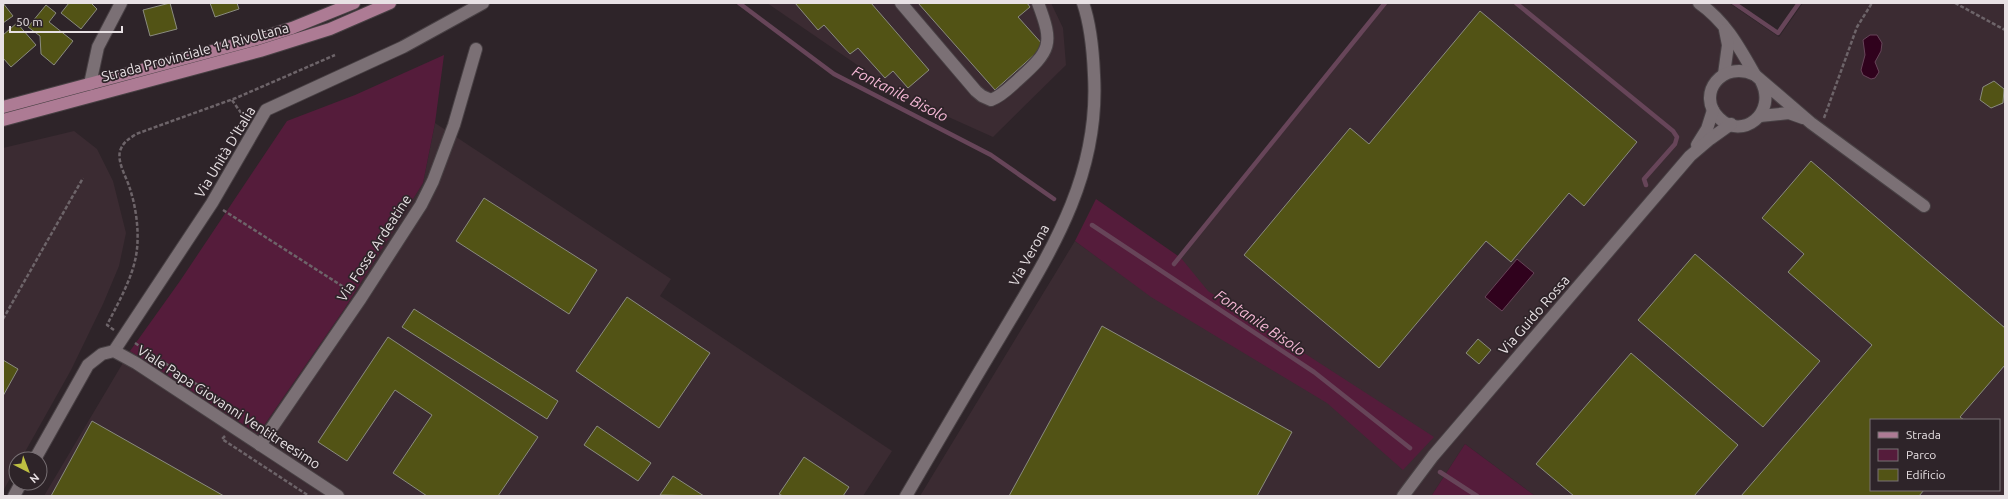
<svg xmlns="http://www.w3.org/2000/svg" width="2008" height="499" font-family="Ubuntu,sans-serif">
<rect width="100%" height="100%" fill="#2e2429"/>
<g fill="#3b2b32" fill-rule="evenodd">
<polygon points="767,3 1051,3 1063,28 1066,65 993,137 904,97"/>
<path d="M1387 3H1729L1779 37 1803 3H2005V496H1535L1465 444 1432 495 1434 496H920L1075 241 1151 296ZM1871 420H1999V490H1871Z"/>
<polygon points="435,123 671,279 660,296 892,451 863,496 44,496 130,351 258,434 345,308 423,183"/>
<polygon points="74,131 97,149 113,181 126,233 119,266 103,304 71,370 21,459 16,459 16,468 3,491 3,148"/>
</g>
<g fill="#551c3b">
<polygon points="444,55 435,123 423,183 345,308 258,434 130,351 180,281 287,121 355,95"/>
<polygon points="1096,199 1181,258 1208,291 1434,437 1403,470 1327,403 1151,297 1075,241"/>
<polygon points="1465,444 1535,496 1432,495"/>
</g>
<g fill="#30021d" stroke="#674559">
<polygon points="1870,35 1877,35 1882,43 1881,51 1875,62 1879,72 1875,78 1871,79 1863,75 1861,70 1865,55 1863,40"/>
<polygon points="1517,259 1534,273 1502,311 1485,297"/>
</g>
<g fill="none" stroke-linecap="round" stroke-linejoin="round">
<g stroke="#674559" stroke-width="4.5">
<polyline points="739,3 834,74 991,155 1054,199"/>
<polyline points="1516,3 1673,131 1677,137 1675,144 1644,179 1646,185"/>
<polyline points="1734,3 1778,33 1799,3"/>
<polyline points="1092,225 1314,372 1410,448"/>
<polyline points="1174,264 1385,3"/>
<polyline points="1440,472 1477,496"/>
</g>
</g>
<g fill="#525315" stroke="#8a8b7f">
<polygon points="3,3 13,16 3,23"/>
<polygon points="69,3 91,3 97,9 81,29 61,13"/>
<polygon points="170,3 177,29 150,36 143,10"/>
<polygon points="210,3 237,3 239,9 215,17"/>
<polygon points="795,3 871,3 929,70 908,88 893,71 885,78 858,48 850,54 824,25 818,30"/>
<polygon points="918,3 1027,3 1030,7 1018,17 1044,46 995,90"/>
<polygon points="46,5 56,13 49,22 73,41 54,65 41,54 40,36 28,27"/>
<polygon points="1480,11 1637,142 1584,206 1569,193 1511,262 1486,241 1379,368 1244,255 1350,128 1369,144"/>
<polygon points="17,23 36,45 11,67 3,58 3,35"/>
<polygon points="1994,81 2004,89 2003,103 1991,108 1980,100 1983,87"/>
<polygon points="1811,161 2005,328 2005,365 1960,417 1964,420 1871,420 1871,490 1924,490 1919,496 1741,496 1872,345 1788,272 1804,254 1762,218"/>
<polygon points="484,198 597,270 569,314 456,241"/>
<polygon points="1695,254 1820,361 1763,427 1638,320"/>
<polygon points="627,297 710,353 659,428 576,371"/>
<polygon points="414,309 558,401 547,419 402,327"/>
<polygon points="1102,326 1292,432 1257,496 1009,496"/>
<polygon points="388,337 538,437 498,496 427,496 393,473 432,415 395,390 347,461 318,442"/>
<polygon points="1478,339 1491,350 1479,364 1466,353"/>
<polygon points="1631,353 1738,445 1694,496 1574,496 1536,464"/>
<polygon points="3,360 18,369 3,396"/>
<polygon points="92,421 224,496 51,496"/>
<polygon points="597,426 651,463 638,481 584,445"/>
<polygon points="804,457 849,487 843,496 783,496 779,494"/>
<polygon points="673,476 704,496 660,495"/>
</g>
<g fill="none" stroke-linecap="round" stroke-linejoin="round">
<defs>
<g id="minor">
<path d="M901 3 976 91 982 96 991 100C1002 96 1010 87 1018 80 1051 50 1054 45 1038 3"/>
<path d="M1699 3C1726 22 1739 47 1755 75"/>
<polyline points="1724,74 1728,45 1725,30"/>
<path d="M1761 81C1778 113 1742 141 1719 118 1695 94 1723 59 1755 75L1811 123 1924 206"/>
<polyline points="90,84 98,47 121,3"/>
<polyline points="1760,116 1789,113 1803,118"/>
<polyline points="1697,145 1707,129 1713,110"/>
<polyline points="114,351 212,203 266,110 403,47 483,3"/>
<polyline points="260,445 361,298 421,205 433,181 454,125 476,49"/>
<polyline points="35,459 88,365 102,354 114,351 136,363 338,496"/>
<polyline points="14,496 21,483"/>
<path d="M906 496C937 443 968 390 1000 337 1050 253 1100 177 1094 75 1093 50 1091 26 1083 3"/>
<polyline points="1403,496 1433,456 1690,156 1710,139 1731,124"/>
</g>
<g id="major">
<polyline points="3,107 257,39 292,28 354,3"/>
<polyline points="3,120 260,51 330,29 390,3"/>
</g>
</defs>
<use href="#minor" stroke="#484044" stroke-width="14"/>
<use href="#major" stroke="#484044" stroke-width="14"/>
<g stroke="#6d6469" stroke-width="2.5" stroke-dasharray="4 2" stroke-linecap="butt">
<polyline points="1955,3 2005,30"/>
<polyline points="232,100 246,120"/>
<polyline points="1824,118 1857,27 1872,3"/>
<polyline points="223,210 350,291"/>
<polyline points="3,319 83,178"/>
<path d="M114 330 107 325C119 301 134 276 137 249 139 230 136 207 130 189 127 178 117 163 120 151 123 142 129 139 136 134L236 98 335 55"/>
<polyline points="135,343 240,413 239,415"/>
<polyline points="225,436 222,439 309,496"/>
</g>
<use href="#minor" stroke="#7b7075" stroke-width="12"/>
<use href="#major" stroke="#ad7b94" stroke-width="12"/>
</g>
<g text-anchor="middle" stroke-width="3.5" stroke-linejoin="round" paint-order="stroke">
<g font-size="14" fill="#e8e1e4" stroke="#2e2429">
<text transform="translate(195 52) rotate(-15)" y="5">Strada Provinciale 14 Rivoltana</text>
<text transform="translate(225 152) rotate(-59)" y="5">Via Unità D'Italia</text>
<text transform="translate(374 248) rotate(-57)" y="5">Via Fosse Ardeatine</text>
<text transform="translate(1029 255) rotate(-61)" y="5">Via Verona</text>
<text transform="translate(1534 315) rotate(-49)" y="5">Via Guido Rossa</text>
<text transform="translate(229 407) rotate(33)" y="5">Viale Papa Giovanni Ventitreesimo</text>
</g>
<g font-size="15" font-style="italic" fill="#f4b7d4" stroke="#2e2429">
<text transform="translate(900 94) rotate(27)" y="5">Fontanile Bisolo</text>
<text transform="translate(1260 323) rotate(34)" y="5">Fontanile Bisolo</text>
</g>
</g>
<rect width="2008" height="499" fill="none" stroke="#e8e1e4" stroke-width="8"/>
<rect x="1870" y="419" width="130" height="72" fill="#2e2429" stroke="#787074"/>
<rect x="1878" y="432" width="20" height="6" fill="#ad7b94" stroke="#787074"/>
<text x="1906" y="439" font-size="12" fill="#e8e1e4">Strada</text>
<rect x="1878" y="449" width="20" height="12" fill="#551c3b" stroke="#787074"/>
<text x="1906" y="459" font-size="12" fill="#e8e1e4">Parco</text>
<rect x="1878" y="469" width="20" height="12" fill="#525315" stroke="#787074"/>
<text x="1906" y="479" font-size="12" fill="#e8e1e4">Edificio</text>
<g transform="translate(28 471) rotate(138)"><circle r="19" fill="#2e2429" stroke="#787074"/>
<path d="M0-3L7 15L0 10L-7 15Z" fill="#bebf42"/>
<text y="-6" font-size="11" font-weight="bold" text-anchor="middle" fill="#e8e1e4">N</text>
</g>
<path d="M10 26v6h112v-6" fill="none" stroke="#e8e1e4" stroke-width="2"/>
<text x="16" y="26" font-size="12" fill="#e8e1e4" stroke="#2e2429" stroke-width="3" paint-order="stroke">50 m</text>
</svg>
